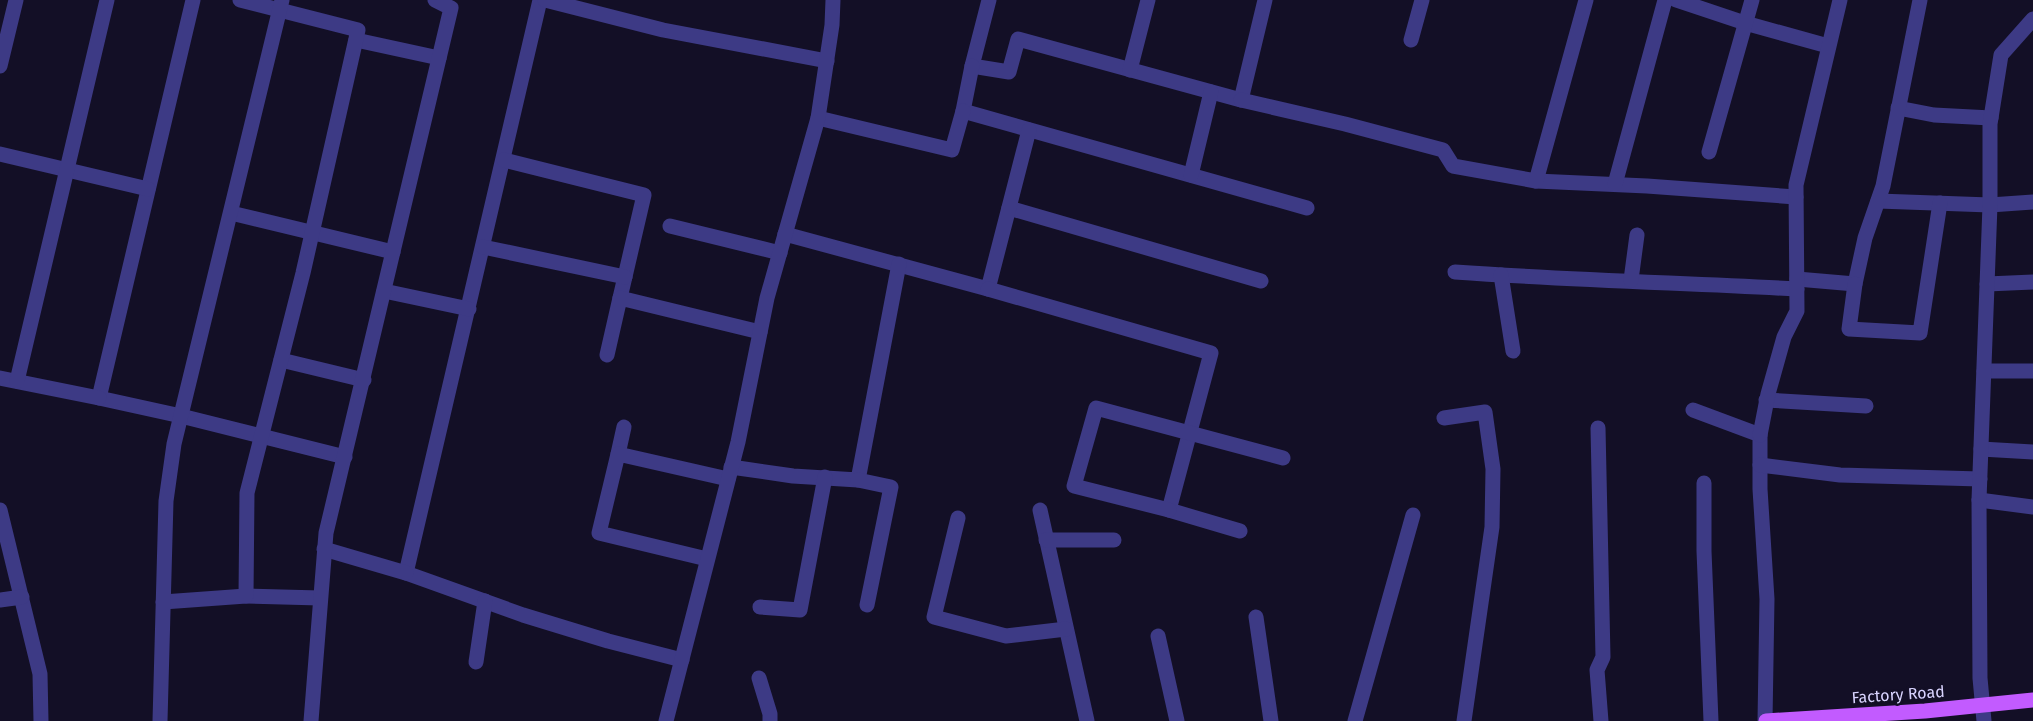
<svg xmlns="http://www.w3.org/2000/svg" width="2033" height="721" font-family="'Fira Sans',sans-serif">
<rect width="100%" height="100%" fill="#130f26"/>
<g fill="none" stroke-linecap="round" stroke-linejoin="round">
<g stroke="#3d3a85" stroke-width="15">
<polyline points="193,0 99,398 181,416 345,457"/>
<polyline points="540,0 406,573 523,615 608,641 682,660"/>
<polyline points="545,0 663,30 827,61"/>
<polyline points="989,0 972,66 1009,72 1018,39 1241,100 1265,0"/>
<polyline points="1676,0 1745,23 1828,46"/>
<polyline points="356,40 439,58"/>
<polyline points="1411,40 1422,0"/>
<polyline points="0,66 16,0"/>
<polyline points="972,66 963,111 1307,208"/>
<polyline points="1130,70 1148,0"/>
<polyline points="1241,100 1345,124 1443,150 1453,166 1536,181 1647,186 1796,197"/>
<polyline points="1898,108 1934,115 1991,118"/>
<polyline points="818,118 952,150 963,111"/>
<polyline points="1709,152 1752,0"/>
<polyline points="0,154 148,189"/>
<polyline points="504,160 644,195 620,298"/>
<polyline points="1191,175 1211,92"/>
<polyline points="1536,181 1586,0"/>
<polyline points="1615,184 1665,0"/>
<polyline points="1878,201 1990,205 2033,202"/>
<polyline points="1009,208 1261,281"/>
<polyline points="231,213 393,252"/>
<polyline points="670,226 780,253"/>
<polyline points="785,234 988,289 1029,130"/>
<polyline points="483,247 625,277"/>
<path d="M1455 272C1569 280 1683 283 1797 289"/>
<polyline points="1501,275 1513,351"/>
<polyline points="1797,279 1855,284 1865,238 1883,186 1920,0"/>
<polyline points="1631,280 1637,235"/>
<polyline points="1855,284 1849,329 1920,333 1940,203"/>
<polyline points="1987,284 2033,282"/>
<polyline points="988,289 1211,353 1169,510 1240,531"/>
<polyline points="384,291 469,309"/>
<polyline points="607,355 620,298 760,332"/>
<polyline points="281,360 364,380"/>
<polyline points="1984,371 2033,371"/>
<polyline points="0,378 99,398"/>
<polyline points="17,381 107,0"/>
<polyline points="1766,400 1866,406"/>
<polyline points="1693,410 1760,435 1760,489 1767,599 1765,721"/>
<polyline points="1444,418 1485,412 1493,469 1492,527 1464,721"/>
<polyline points="1598,428 1603,657 1597,670 1601,721"/>
<polyline points="1760,435 1768,394 1784,337 1797,311 1796,185 1840,0"/>
<polyline points="1981,449 2033,452"/>
<polyline points="618,454 624,427"/>
<polyline points="1760,465 1840,475 1980,479"/>
<polyline points="731,467 793,476 858,480 899,264"/>
<polyline points="858,480 891,487 867,605"/>
<polyline points="1704,483 1704,551 1711,721"/>
<polyline points="1979,500 2033,507"/>
<polyline points="0,510 40,674 41,721"/>
<polyline points="1040,510 1087,721"/>
<polyline points="1169,510 1074,486 1096,408 1283,458"/>
<polyline points="958,518 934,617 1006,636 1066,629"/>
<polyline points="1046,540 1114,540"/>
<polyline points="324,549 406,573"/>
<polyline points="707,559 599,533 618,454 728,479"/>
<polyline points="246,596 320,598"/>
<polyline points="0,600 22,597"/>
<polyline points="163,602 246,596 247,493 303,273 358,30 240,0"/>
<polyline points="760,607 800,610 825,477"/>
<polyline points="1256,617 1271,721"/>
<polyline points="1158,636 1177,721"/>
<polyline points="476,662 485,601"/>
<polyline points="759,678 770,714 770,721"/>
<polyline points="160,721 166,501 174,444 282,0"/>
<polyline points="311,721 326,533 451,8 435,0"/>
<polyline points="666,721 738,442 767,298 818,118 832,25 833,0"/>
<polyline points="1355,721 1413,515"/>
<polyline points="1984,721 1980,678 1979,500 1990,205 1990,124 2001,55 2033,19"/>
</g>
<polyline stroke="#c25bff" stroke-width="15" points="1766,721 1925,711 2033,700"/>
</g>
<g text-anchor="middle" stroke-width="5" stroke-linejoin="round" paint-order="stroke">
<g font-size="16" fill="#d9d4ff" stroke="#130f26">
<text transform="translate(1898 694) rotate(-4)" y="6">Factory Road</text>
</g>
</g>
</svg>
